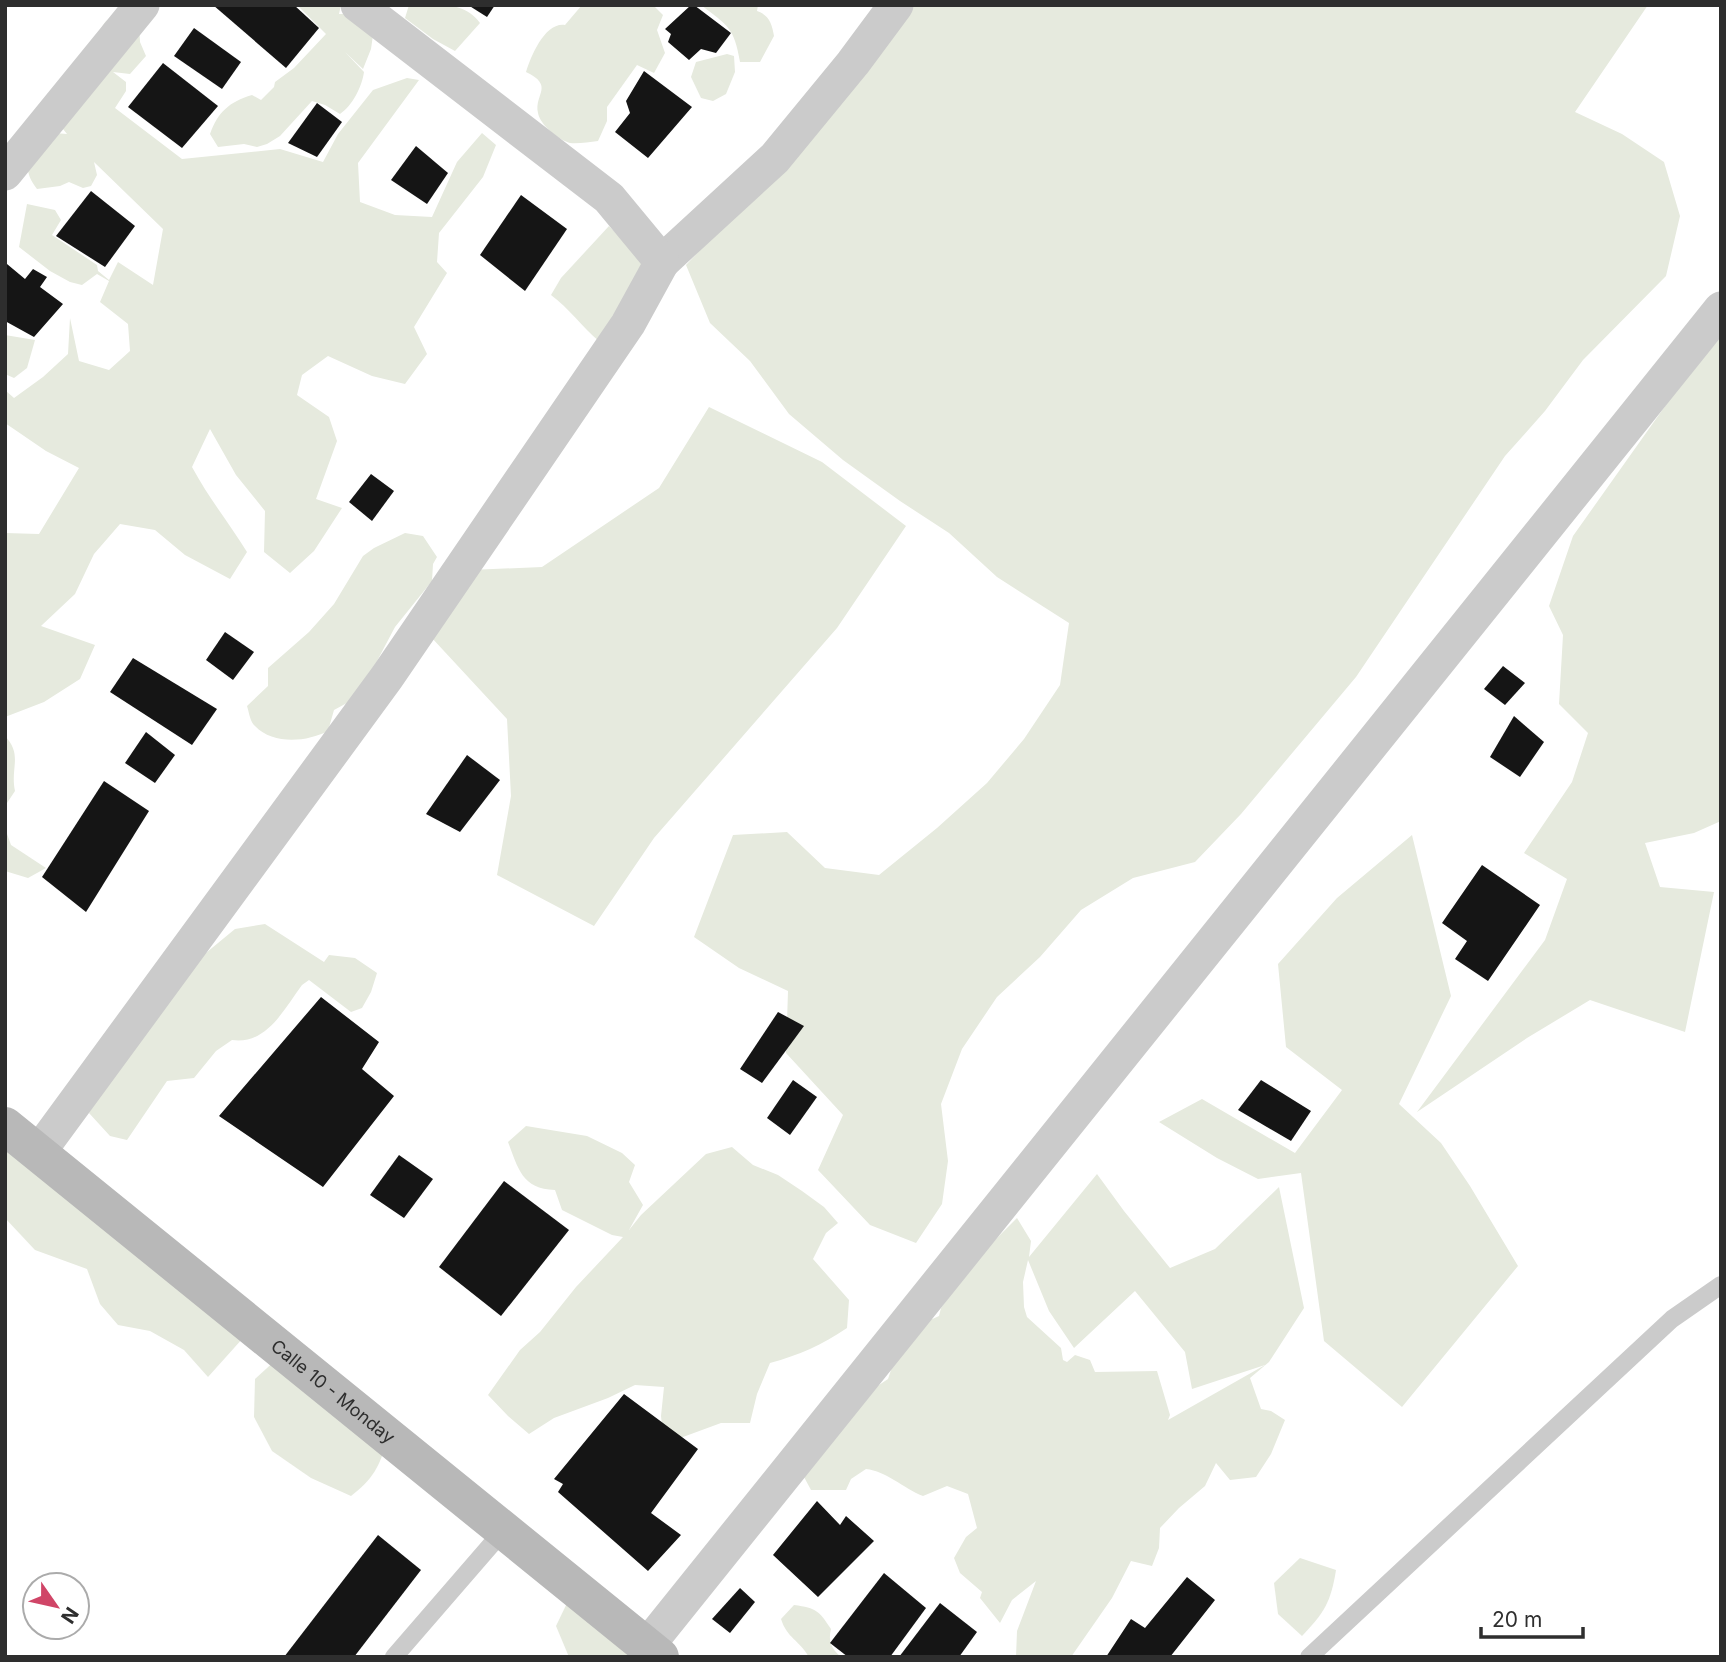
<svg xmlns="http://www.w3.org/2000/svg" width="1726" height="1662" font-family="Inter,sans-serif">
<rect width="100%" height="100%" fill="#fff"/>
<g fill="#e6eade" fill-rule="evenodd">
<path d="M297 5H341L339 14H354L373 35 371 49 363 69 345 52 364 72C362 87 352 106 340 114L325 105 312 101 280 136 267 144 257 147 244 144 218 147 210 134C218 112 229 102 252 95L261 100 274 87 275 82 294 68 326 34Z"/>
<path d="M409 5C435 5 463 0 480 23L455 51 433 39 405 18Z"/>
<path d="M582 5 654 6 663 15 657 30 665 53 654 73 637 65 607 107V121L598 141C589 142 578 144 570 143 559 140 540 125 538 113 534 94 555 86 526 72 531 56 545 22 565 25Z"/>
<path d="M701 5H758L757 11C769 15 772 24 774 36L760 62H740C734 27 728 26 701 5Z"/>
<polygon points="911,5 1648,5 1575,112 1622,134 1664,162 1680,216 1666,276 1583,360 1545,411 1505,456 1356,677 1241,814 1195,862 1133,878 1081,910 1040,957 997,997 962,1049 941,1104 948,1161 942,1204 916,1243 870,1225 818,1170 843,1115 786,1053 788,991 739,968 694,937 733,835 787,832 825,868 879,875 937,828 987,783 1024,739 1060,685 1069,623 997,577 949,533 900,501 843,460 789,414 750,361 710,323 686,265 756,191"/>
<path d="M127 12 139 23 140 42 146 56 130 74 113 72 126 82V91L115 108 182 159 280 149 323 162 338 134 373 90 407 78 419 80 358 163 360 202 395 215 432 217 457 162 482 133 496 145 483 177 439 233 437 262 447 273 414 327 427 354 405 384 372 376 328 356 302 375 297 395 329 417 337 441 316 499 342 508 314 551 290 573 264 552 265 511 236 475 210 429 192 467C208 497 229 523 247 552L230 579 185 555 155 530 120 524 94 554 75 594 41 626 95 645 80 679 44 702 5 717V533L39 534 79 468 46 451 5 423V390L14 398 43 377 68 354 70 318 79 361 109 370 130 351 128 324 100 302 109 281 97 274 82 285 70 282 50 271 19 247 27 204 55 210 61 220 52 235 97 265 98 271 109 280 118 262 153 285 163 229 94 162 97 175 91 186 83 188 69 182 60 186 37 189C19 166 31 155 42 132L67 134 47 109 98 36C104 19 110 16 127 12Z"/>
<polygon points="727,54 734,56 735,72 726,94 713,101 701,98 691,77 696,62"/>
<path d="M609 226 647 266 600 342C582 327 569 308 551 295L561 278Z"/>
<polygon points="5,335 35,340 27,368 14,378 5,374"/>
<polygon points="1721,337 1721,821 1694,833 1645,843 1660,887 1714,892 1685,1032 1590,1000 1527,1038 1417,1112 1545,940 1567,879 1524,853 1572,782 1588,733 1559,704 1563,635 1549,606 1573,536 1685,378"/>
<polygon points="709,407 822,462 906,526 837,628 654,838 594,926 497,875 511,796 507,719 431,637 470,570 542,567 659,488"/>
<path d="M405 533 423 536 437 557 433 564 432 581 395 627 358 697 334 710 328 731C307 742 273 745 255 726 250 722 249 712 247 706L268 686V668L309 632 334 604 363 556 374 548Z"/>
<path d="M5 736C23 755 10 768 15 791L7 803 6 831 11 845 46 868 28 878 5 871Z"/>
<polygon points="1412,835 1451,996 1399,1104 1441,1143 1470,1186 1518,1266 1402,1407 1324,1341 1301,1173 1258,1179 1217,1158 1159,1122 1202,1099 1295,1153 1342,1090 1286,1047 1278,964 1337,898"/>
<path d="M265 924 324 962 329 955 355 958 377 973 371 992 362 1008 351 1012 309 980 302 985C284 1009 267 1045 232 1040L216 1051 194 1078 167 1081 127 1140 110 1136 89 1113 98 1090 201 957 235 929Z"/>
<path d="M526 1126 587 1136 622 1153 635 1165 629 1182 643 1205 629 1230 641 1215 706 1154 732 1147 753 1165 778 1175 802 1191 824 1207 838 1223 826 1233 813 1259 849 1300 847 1328C822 1345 799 1355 770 1363L757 1394 750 1423H721L664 1444 661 1416 664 1387 635 1385 608 1398 554 1418 529 1434 508 1416 488 1395 520 1350 540 1332 576 1287 623 1237 612 1235 562 1210 555 1190C522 1189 518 1168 508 1142Z"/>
<polygon points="5,1147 243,1338 208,1377 184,1350 150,1331 118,1325 100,1304 87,1269 35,1250 5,1218"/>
<path d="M1097 1174 1124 1211 1170 1268 1215 1249 1279 1187 1304 1308 1269 1362 1250 1378 1261 1409 1271 1411 1285 1420 1271 1454 1256 1477 1230 1480 1216 1463 1205 1486 1179 1508 1160 1528 1159 1548 1152 1566 1131 1561 1112 1598 1071 1657H1016L1017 1631 1036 1581 1012 1600 1000 1623 980 1598 982 1592 960 1573 954 1558 966 1537 977 1528 968 1494 947 1486 923 1496C903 1488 886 1471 866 1469L851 1479 846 1490H811L804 1477 873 1389 888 1379 898 1349 917 1326 939 1316 941 1308 977 1258 1017 1218 1031 1241 1029 1257ZM1028 1260 1049 1311 1074 1348 1135 1291 1185 1352 1192 1389 1265 1365 1168 1420 1170 1415 1157 1371 1095 1372 1090 1360 1075 1355 1067 1362 1063 1360 1061 1348 1027 1317 1024 1307 1023 1282Z"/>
<path d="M278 1358 387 1440C380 1466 373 1479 351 1496L311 1478 272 1451 254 1417 255 1379Z"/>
<path d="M1300 1558 1336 1570C1331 1602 1324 1613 1302 1636L1278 1614 1274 1583Z"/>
<polygon points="569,1599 652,1657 569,1657 556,1626"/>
<path d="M794 1605C817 1608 819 1611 831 1629 828 1642 831 1648 841 1657H809C799 1640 787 1638 781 1619Z"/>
</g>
<g fill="#151515">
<polygon points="213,5 294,5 319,28 286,68"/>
<polygon points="468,5 495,5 487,17"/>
<polygon points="691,5 694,5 731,33 716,53 701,49 689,60 668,42 671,34 665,29"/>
<polygon points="194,28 241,62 222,89 174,56"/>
<polygon points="163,63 218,106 182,148 128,107"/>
<polygon points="644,71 692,107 648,158 615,132 630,113 626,101"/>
<polygon points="317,103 342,122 317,157 288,143"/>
<polygon points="416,146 448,173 427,204 391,180"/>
<polygon points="91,191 135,226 105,267 56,236"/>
<polygon points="521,195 567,229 525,291 480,255"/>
<polygon points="7,264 25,279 33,269 47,277 40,287 63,304 34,337 5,321"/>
<polygon points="371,474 394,491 372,521 349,502"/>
<polygon points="225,632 254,652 233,680 206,660"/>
<polygon points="133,658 217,709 192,745 110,692"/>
<polygon points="1503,666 1525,683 1505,705 1484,689"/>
<polygon points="1514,716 1544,742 1520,777 1490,757"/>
<polygon points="146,732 175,755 155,783 125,763"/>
<polygon points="467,755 500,780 460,832 426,814"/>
<polygon points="104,781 149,811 86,912 42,877"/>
<polygon points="1482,865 1540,905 1488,981 1455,959 1467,941 1442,923"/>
<polygon points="321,997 379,1042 362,1069 394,1096 323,1187 219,1116"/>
<polygon points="778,1012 804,1026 762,1083 740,1069"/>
<polygon points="793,1080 817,1097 790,1135 767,1118"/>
<polygon points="1261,1080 1311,1111 1291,1141 1238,1110"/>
<polygon points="399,1155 433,1179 404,1218 370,1195"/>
<polygon points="504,1181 569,1230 501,1316 439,1267"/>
<polygon points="624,1394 698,1449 651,1513 681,1535 648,1571 558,1492 563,1484 554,1479"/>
<polygon points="817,1501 840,1525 846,1516 874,1541 818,1597 773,1555"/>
<polygon points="378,1535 421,1570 354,1657 284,1657"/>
<polygon points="884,1573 926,1608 890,1657 848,1657 830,1643"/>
<polygon points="1187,1577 1215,1600 1170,1657 1106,1657 1131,1619 1145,1628"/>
<polygon points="740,1588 755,1602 730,1633 712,1619"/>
<polygon points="940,1603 977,1632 959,1657 899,1657"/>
</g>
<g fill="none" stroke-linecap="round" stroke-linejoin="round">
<g stroke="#cbcbcb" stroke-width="18">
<polyline points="394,1657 504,1530"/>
<polyline points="1309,1657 1672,1319 1721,1285"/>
</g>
<g stroke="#cbcbcb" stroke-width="35">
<polyline points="5,173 142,5"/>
<polyline points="662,262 775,158 853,63 896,5"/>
<polyline points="38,1153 387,677 628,324 662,262 609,198 358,5"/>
<polyline points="647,1646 1721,309"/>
</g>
<path stroke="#b8b8b8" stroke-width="38" id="s1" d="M5 1126 660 1657"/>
</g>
<g text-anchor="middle" stroke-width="7" stroke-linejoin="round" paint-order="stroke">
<g font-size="18" fill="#2e2e2e" stroke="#fff">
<text dy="6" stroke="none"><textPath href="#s1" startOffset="422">Calle 10 - Monday</textPath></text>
</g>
</g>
<rect width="1726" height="1662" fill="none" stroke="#2e2e2e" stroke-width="14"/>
<g transform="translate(56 1606) rotate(124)"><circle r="33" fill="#ffffff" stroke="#ababab" stroke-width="2"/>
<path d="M0-5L12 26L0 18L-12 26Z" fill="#d04567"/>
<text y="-10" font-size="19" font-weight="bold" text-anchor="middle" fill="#2e2e2e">N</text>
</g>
<path d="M1481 1627v10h102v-10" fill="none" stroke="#2e2e2e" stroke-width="3.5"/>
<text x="1492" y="1627" font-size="21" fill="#2e2e2e" stroke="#ffffff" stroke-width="5" paint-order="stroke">20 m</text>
</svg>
